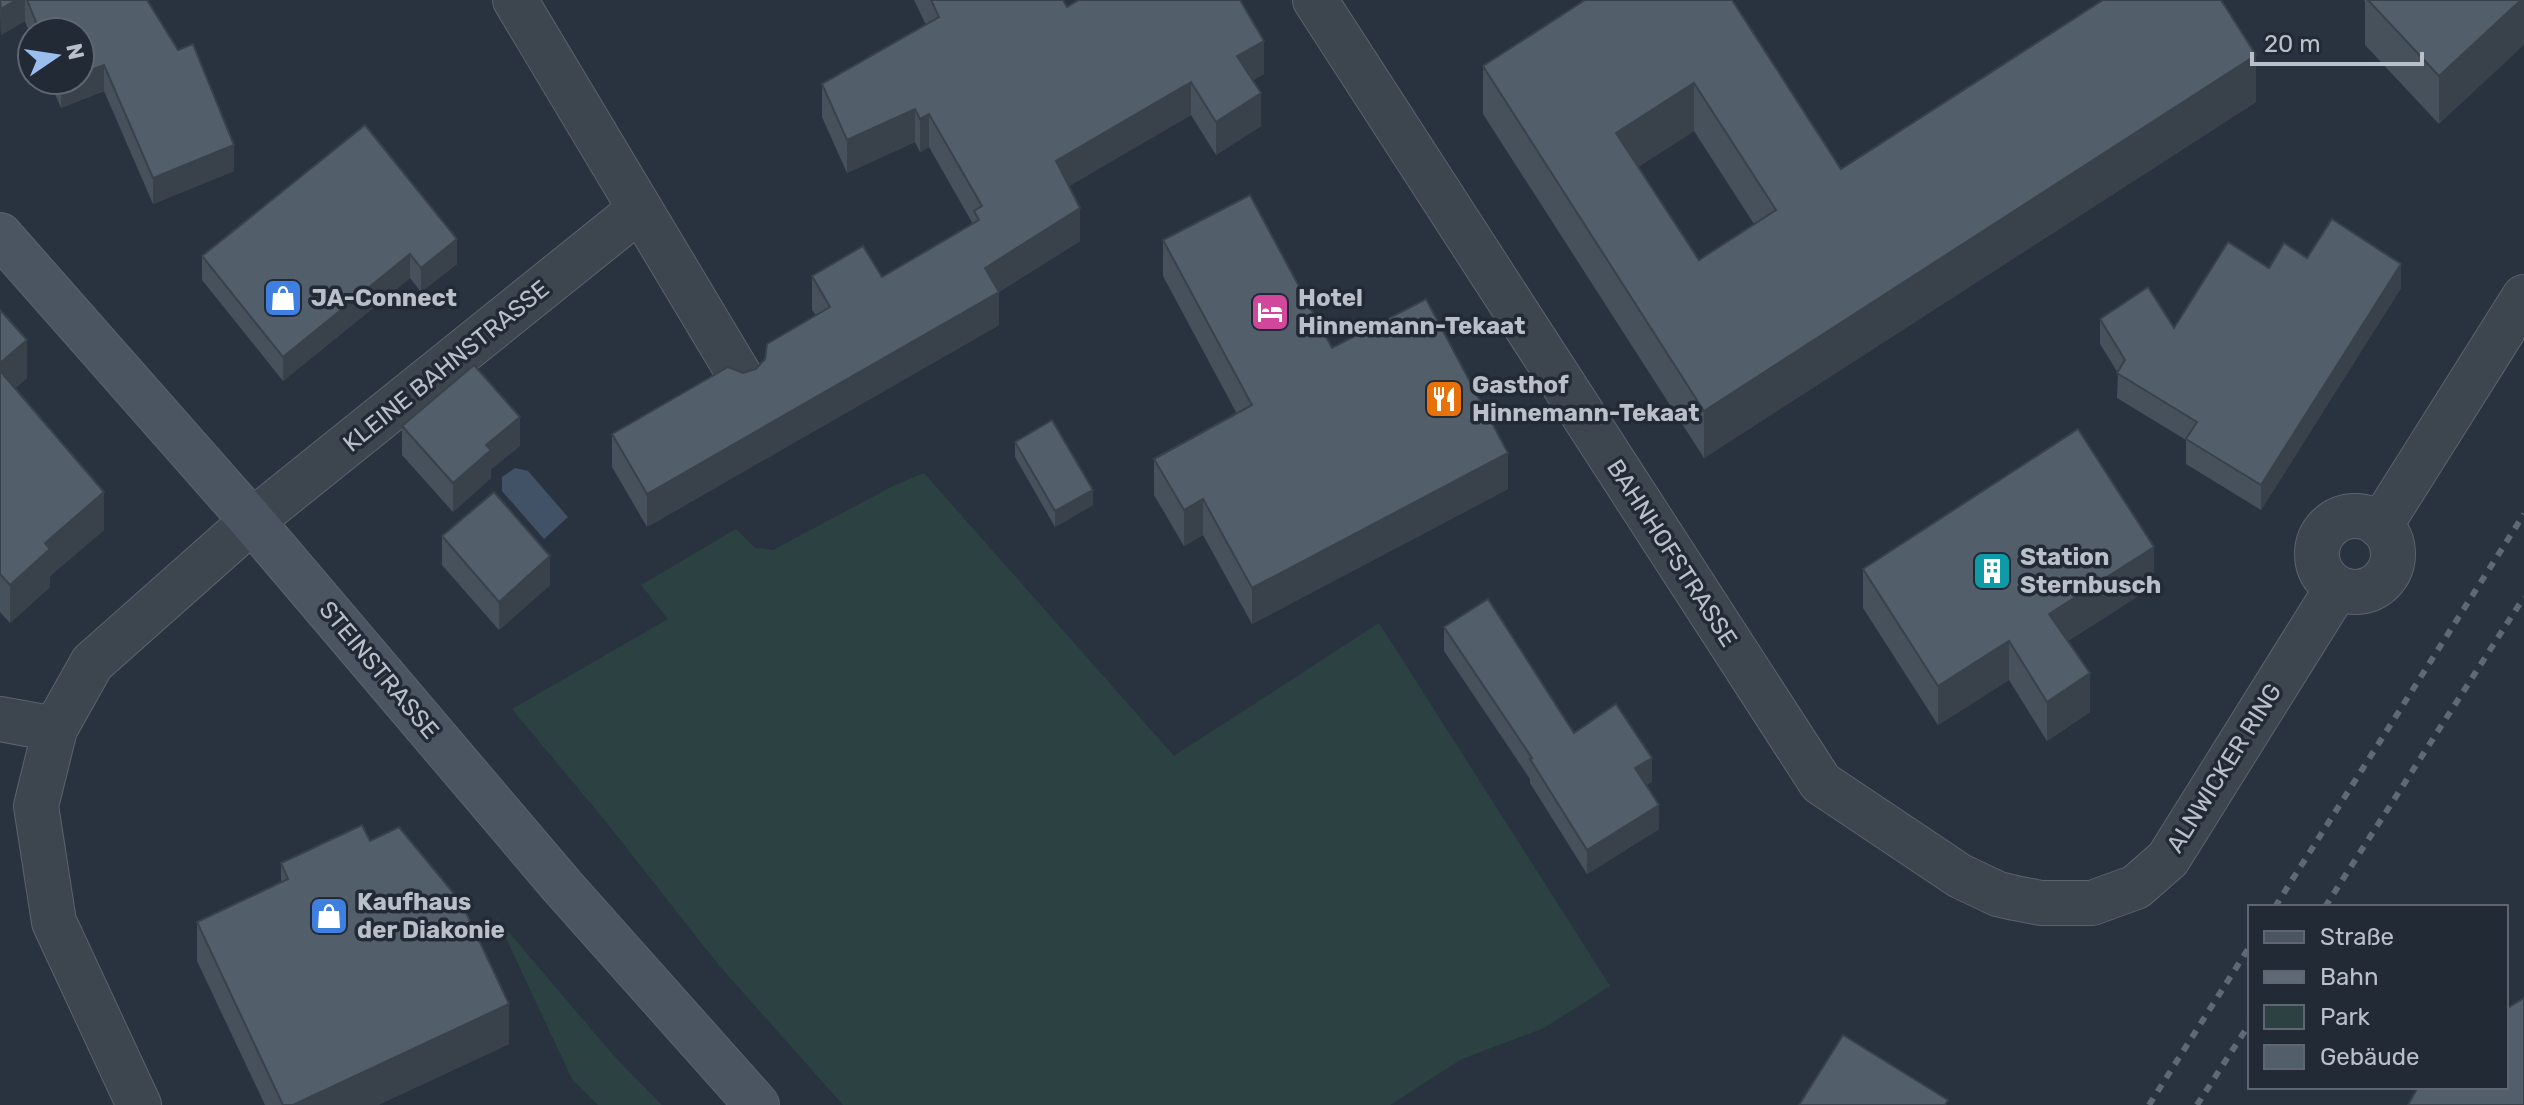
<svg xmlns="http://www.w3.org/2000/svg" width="2524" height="1105" font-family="Rubik,sans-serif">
<rect width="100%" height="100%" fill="#29333f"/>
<g fill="#2c4141">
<polygon points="924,473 1174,756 1379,623 1610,986 1544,1028 1462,1059 1390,1105 843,1105 717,963 607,823 512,709 668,619 641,585 736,529 755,548 773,550 893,486"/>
<polygon points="496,917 614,1056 662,1105 598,1105 572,1079"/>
</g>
<polygon fill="#415266" points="515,468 528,471 568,517 544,539 502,491 502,477"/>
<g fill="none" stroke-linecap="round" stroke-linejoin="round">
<defs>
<g id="street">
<polyline points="515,0 743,381"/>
<polyline points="1315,0 1821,783 1960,876 1998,894 2015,898 2041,903 2092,903 2136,887 2168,859 2337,588"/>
<circle cx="2355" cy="554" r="38"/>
<polyline points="2380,526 2524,297"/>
<polyline points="0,719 55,729"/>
<polyline points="139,1105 54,922 36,806 55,729 92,663 252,521 639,210"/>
</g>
<polyline id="secondary" points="0,235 252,521 562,886 757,1105"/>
</defs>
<use href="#street" stroke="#5b636d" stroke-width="46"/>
<use href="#secondary" stroke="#5b636d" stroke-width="46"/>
<use href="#street" stroke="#3d454f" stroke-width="44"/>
<use href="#secondary" stroke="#4b5562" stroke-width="44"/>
<g stroke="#5f6976" stroke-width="6" stroke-dasharray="8 8" stroke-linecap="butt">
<polyline points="2275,907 2524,514"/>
<polyline points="2325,907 2524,597"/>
<polyline points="2149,1105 2250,946"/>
<polyline points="2197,1105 2250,1023"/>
</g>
</g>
<g fill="#47515b" fill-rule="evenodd">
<polygon points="0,0 147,0 234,171 153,204 104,91 61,108 49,80 80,80 80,32 32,32 32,39 25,21 1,35"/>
<polygon points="914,0 1063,0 1067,7 1264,74 1253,80 1261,126 1216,155 1191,115 1068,186 1080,241 999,292 999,325 647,527 612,467 612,434 743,373 756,369 816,315 812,310 812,276 882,277 973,224 929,147 920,152 915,142 847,173 822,117 822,84 926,25"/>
<path d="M1585 0 1841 169 2256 102 1704 458 1483 114V66ZM1694 131 1754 224 1699 260 1638 167Z"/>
<polygon points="2364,0 2524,0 2439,124 2365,45 2365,2"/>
<polygon points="365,125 457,264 421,292 410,278 283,381 202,280 202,256"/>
<polygon points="1163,240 1332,348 1508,489 1252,624 1203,535 1184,546 1154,495 1154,459 1237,414 1163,276"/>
<polygon points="2307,258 2401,288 2261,510 2186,464 2186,440 2117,398 2118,373 2100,344 2100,319 2174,328 2269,268"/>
<polygon points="0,310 27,378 15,388 104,530 50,576 50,587 10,623 0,612"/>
<polygon points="402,426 520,446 491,469 491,478 453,512 402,455"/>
<polygon points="1015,442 1093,505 1055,527 1015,457"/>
<polygon points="442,536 550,585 499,630 442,565"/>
<polygon points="1863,569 2154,586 2068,641 2090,712 2047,741 2009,680 1938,725 1863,608"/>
<polygon points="1444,627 1574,733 1652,782 1646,785 1659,829 1587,874 1530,783 1530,779 1444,651"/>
<polygon points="370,841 509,1044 378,1105 265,1105 197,961 197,922 281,883 281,863"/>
</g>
<g fill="#39424a">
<polygon points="16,0 25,0 25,21 1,35 1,9"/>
<polygon points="2521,0 2524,0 2524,45 2439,124 2439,76"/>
<polygon points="1264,41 1264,74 1237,89 1237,56"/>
<polygon points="2256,55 2256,102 1704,458 1704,411"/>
<polygon points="104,65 104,91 61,108 61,82 66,80 80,80 80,74"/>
<polygon points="1191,82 1191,115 1056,194 1056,161"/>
<polygon points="1694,83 1694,131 1616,181 1616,133"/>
<polygon points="1261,93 1261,126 1216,155 1216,122"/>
<polygon points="915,109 915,142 847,173 847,140"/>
<polygon points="929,114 929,147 920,152 920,119"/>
<polygon points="234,145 234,171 153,204 153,178"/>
<polygon points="1080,208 1080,241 999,292 999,325 647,527 647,494 985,268"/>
<polygon points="457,239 457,264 421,292 421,268"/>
<polygon points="410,254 410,278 283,381 283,357"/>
<polygon points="2401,264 2401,288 2261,510 2261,485"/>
<polygon points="27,340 27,378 0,401 0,363"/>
<polygon points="520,417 520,446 491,469 491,478 453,512 453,483 486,445"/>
<polygon points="1508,453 1508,489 1252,624 1252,588"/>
<polygon points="1093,490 1093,505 1055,527 1055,511"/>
<polygon points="104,492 104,530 50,576 50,587 10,623 10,585 45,543"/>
<polygon points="1203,499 1203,535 1184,546 1184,510"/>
<polygon points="2154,547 2154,586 2049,653 2049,614"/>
<polygon points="550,556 550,585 499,630 499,602"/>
<polygon points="2009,641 2009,680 1938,725 1938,686"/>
<polygon points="2090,673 2090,712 2047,741 2047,702"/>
<polygon points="1652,758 1652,782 1635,792 1635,768"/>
<polygon points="1659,805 1659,829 1587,874 1587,850"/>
<polygon points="509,1004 509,1044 378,1105 293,1105"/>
</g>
<g fill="#525e6a" stroke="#39424a" stroke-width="2" fill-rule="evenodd">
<polygon points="0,0 16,0 1,9"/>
<polygon points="27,0 147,0 178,50 193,44 234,145 153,178 104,65 80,74 80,32 40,32"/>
<polygon points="931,0 1063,0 1067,7 1079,0 1240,0 1264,41 1237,56 1261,93 1216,122 1191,82 1056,161 1080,208 985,268 999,292 647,494 612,434 728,367 743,373 756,369 765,359 767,344 830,307 812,276 863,246 882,277 979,220 974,211 982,206 929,114 920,119 915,109 847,140 822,84 939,17"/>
<path d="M1585 0H1732L1841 169 2103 0H2221L2256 55 1704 411 1483 66ZM1694 83 1776 210 1699 260 1616 133Z"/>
<polygon points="2368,0 2521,0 2439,76"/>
<polygon points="365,125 457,239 421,268 410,254 283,357 202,256"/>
<polygon points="1250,195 1332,348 1426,299 1508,453 1252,588 1203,499 1184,510 1154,459 1252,405 1163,240"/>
<polygon points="2332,219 2401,264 2261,485 2186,439 2197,422 2117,373 2125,360 2100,319 2148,287 2174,328 2228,242 2269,268 2284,243 2307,258"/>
<polygon points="0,310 27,340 0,363"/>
<polygon points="474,365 520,417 486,445 491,450 453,483 402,426"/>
<polygon points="0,371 104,492 45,543 50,549 10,585 0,574"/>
<polygon points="1052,420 1093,490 1055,511 1015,442"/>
<polygon points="2078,429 2154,547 2049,614 2090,673 2047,702 2009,641 1938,686 1863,569"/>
<polygon points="494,492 550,556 499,602 442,536"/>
<polygon points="1488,599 1574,733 1616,704 1652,758 1635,768 1659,805 1587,850 1530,759 1532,758 1444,627"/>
<polygon points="362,825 370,841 399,827 461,902 509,1004 293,1105 283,1105 197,922 288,879 281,863"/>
<polygon points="2524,998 2524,1105 2408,1105 2418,1087 2506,1087 2506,1009"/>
<polygon points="1843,1035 1948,1100 1945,1105 1799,1105"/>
</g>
<defs>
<symbol id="shop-square" viewBox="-11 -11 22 22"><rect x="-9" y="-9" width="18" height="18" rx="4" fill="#3f7fe0" stroke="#222a35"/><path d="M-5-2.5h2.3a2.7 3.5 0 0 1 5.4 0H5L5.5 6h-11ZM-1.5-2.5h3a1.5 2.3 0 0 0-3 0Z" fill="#fff"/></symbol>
<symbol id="hotel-square" viewBox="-11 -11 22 22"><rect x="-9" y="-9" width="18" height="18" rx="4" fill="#d1479c" stroke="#222a35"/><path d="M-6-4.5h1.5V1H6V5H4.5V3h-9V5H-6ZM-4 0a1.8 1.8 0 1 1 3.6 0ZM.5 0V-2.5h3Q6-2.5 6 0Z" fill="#fff"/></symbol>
<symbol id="restaurant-square" viewBox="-11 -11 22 22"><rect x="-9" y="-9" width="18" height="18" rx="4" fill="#e8710a" stroke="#222a35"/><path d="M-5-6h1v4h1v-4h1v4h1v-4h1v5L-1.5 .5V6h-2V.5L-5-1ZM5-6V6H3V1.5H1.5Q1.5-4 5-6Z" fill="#fff"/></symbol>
<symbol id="building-square" viewBox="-11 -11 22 22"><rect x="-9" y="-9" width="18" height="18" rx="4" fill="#0f9aa8" stroke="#222a35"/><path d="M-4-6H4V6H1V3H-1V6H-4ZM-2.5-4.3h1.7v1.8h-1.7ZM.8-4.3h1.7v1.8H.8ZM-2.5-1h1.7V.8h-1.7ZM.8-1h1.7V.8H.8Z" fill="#fff"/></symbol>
</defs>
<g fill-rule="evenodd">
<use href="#shop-square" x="261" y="276" width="44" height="44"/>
<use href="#hotel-square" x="1248" y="290" width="44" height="44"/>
<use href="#restaurant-square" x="1422" y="377" width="44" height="44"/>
<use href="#building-square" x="1970" y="549" width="44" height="44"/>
<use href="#shop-square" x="307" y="894" width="44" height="44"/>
</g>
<g text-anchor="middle" stroke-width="7" stroke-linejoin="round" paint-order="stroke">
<g font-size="24" font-weight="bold" fill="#bac0ca" stroke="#222a35" text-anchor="start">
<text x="311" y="306">JA-Connect</text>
<text x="1298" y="306">Hotel<tspan x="1298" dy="28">Hinnemann-Tekaat</tspan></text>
<text x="1472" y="393">Gasthof<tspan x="1472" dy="28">Hinnemann-Tekaat</tspan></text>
<text x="2020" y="565">Station<tspan x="2020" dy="28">Sternbusch</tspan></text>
<text x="357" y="910">Kaufhaus<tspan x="357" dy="28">der Diakonie</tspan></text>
</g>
<g font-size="24" fill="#bac0ca" stroke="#222a35">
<text transform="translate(446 366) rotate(-39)" y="8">KLEINE BAHNSTRASSE</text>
<text transform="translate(1672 553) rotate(57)" y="8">BAHNHOFSTRASSE</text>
<text transform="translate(379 670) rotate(50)" y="8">STEINSTRASSE</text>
<text transform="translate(2224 768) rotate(-58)" y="8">ALNWICKER RING</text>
</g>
</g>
<rect x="2248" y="905" width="260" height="184" fill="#222a35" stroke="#5f6671" stroke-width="2"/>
<rect x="2264" y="931" width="40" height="12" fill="#4b5562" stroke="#5f6671" stroke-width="2"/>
<text x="2320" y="945" font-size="24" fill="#bac0ca">Straße</text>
<rect x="2264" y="971" width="40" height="12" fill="#5f6976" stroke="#5f6671" stroke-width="2"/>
<text x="2320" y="985" font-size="24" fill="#bac0ca">Bahn</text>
<rect x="2264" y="1005" width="40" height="24" fill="#2c4141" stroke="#5f6671" stroke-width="2"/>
<text x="2320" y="1025" font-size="24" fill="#bac0ca">Park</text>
<rect x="2264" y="1045" width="40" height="24" fill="#525e6a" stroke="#5f6671" stroke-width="2"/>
<text x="2320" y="1065" font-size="24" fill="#bac0ca">Gebäude</text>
<g transform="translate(56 56) rotate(77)"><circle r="38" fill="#222a35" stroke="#5f6671" stroke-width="2"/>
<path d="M0-6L14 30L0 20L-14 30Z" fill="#9abeee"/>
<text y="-12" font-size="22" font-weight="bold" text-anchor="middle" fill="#bac0ca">N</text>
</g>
<path d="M2252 52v12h170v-12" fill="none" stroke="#bac0ca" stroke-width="4"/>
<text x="2264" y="52" font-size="24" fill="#bac0ca" stroke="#222a35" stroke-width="6" paint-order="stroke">20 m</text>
</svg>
